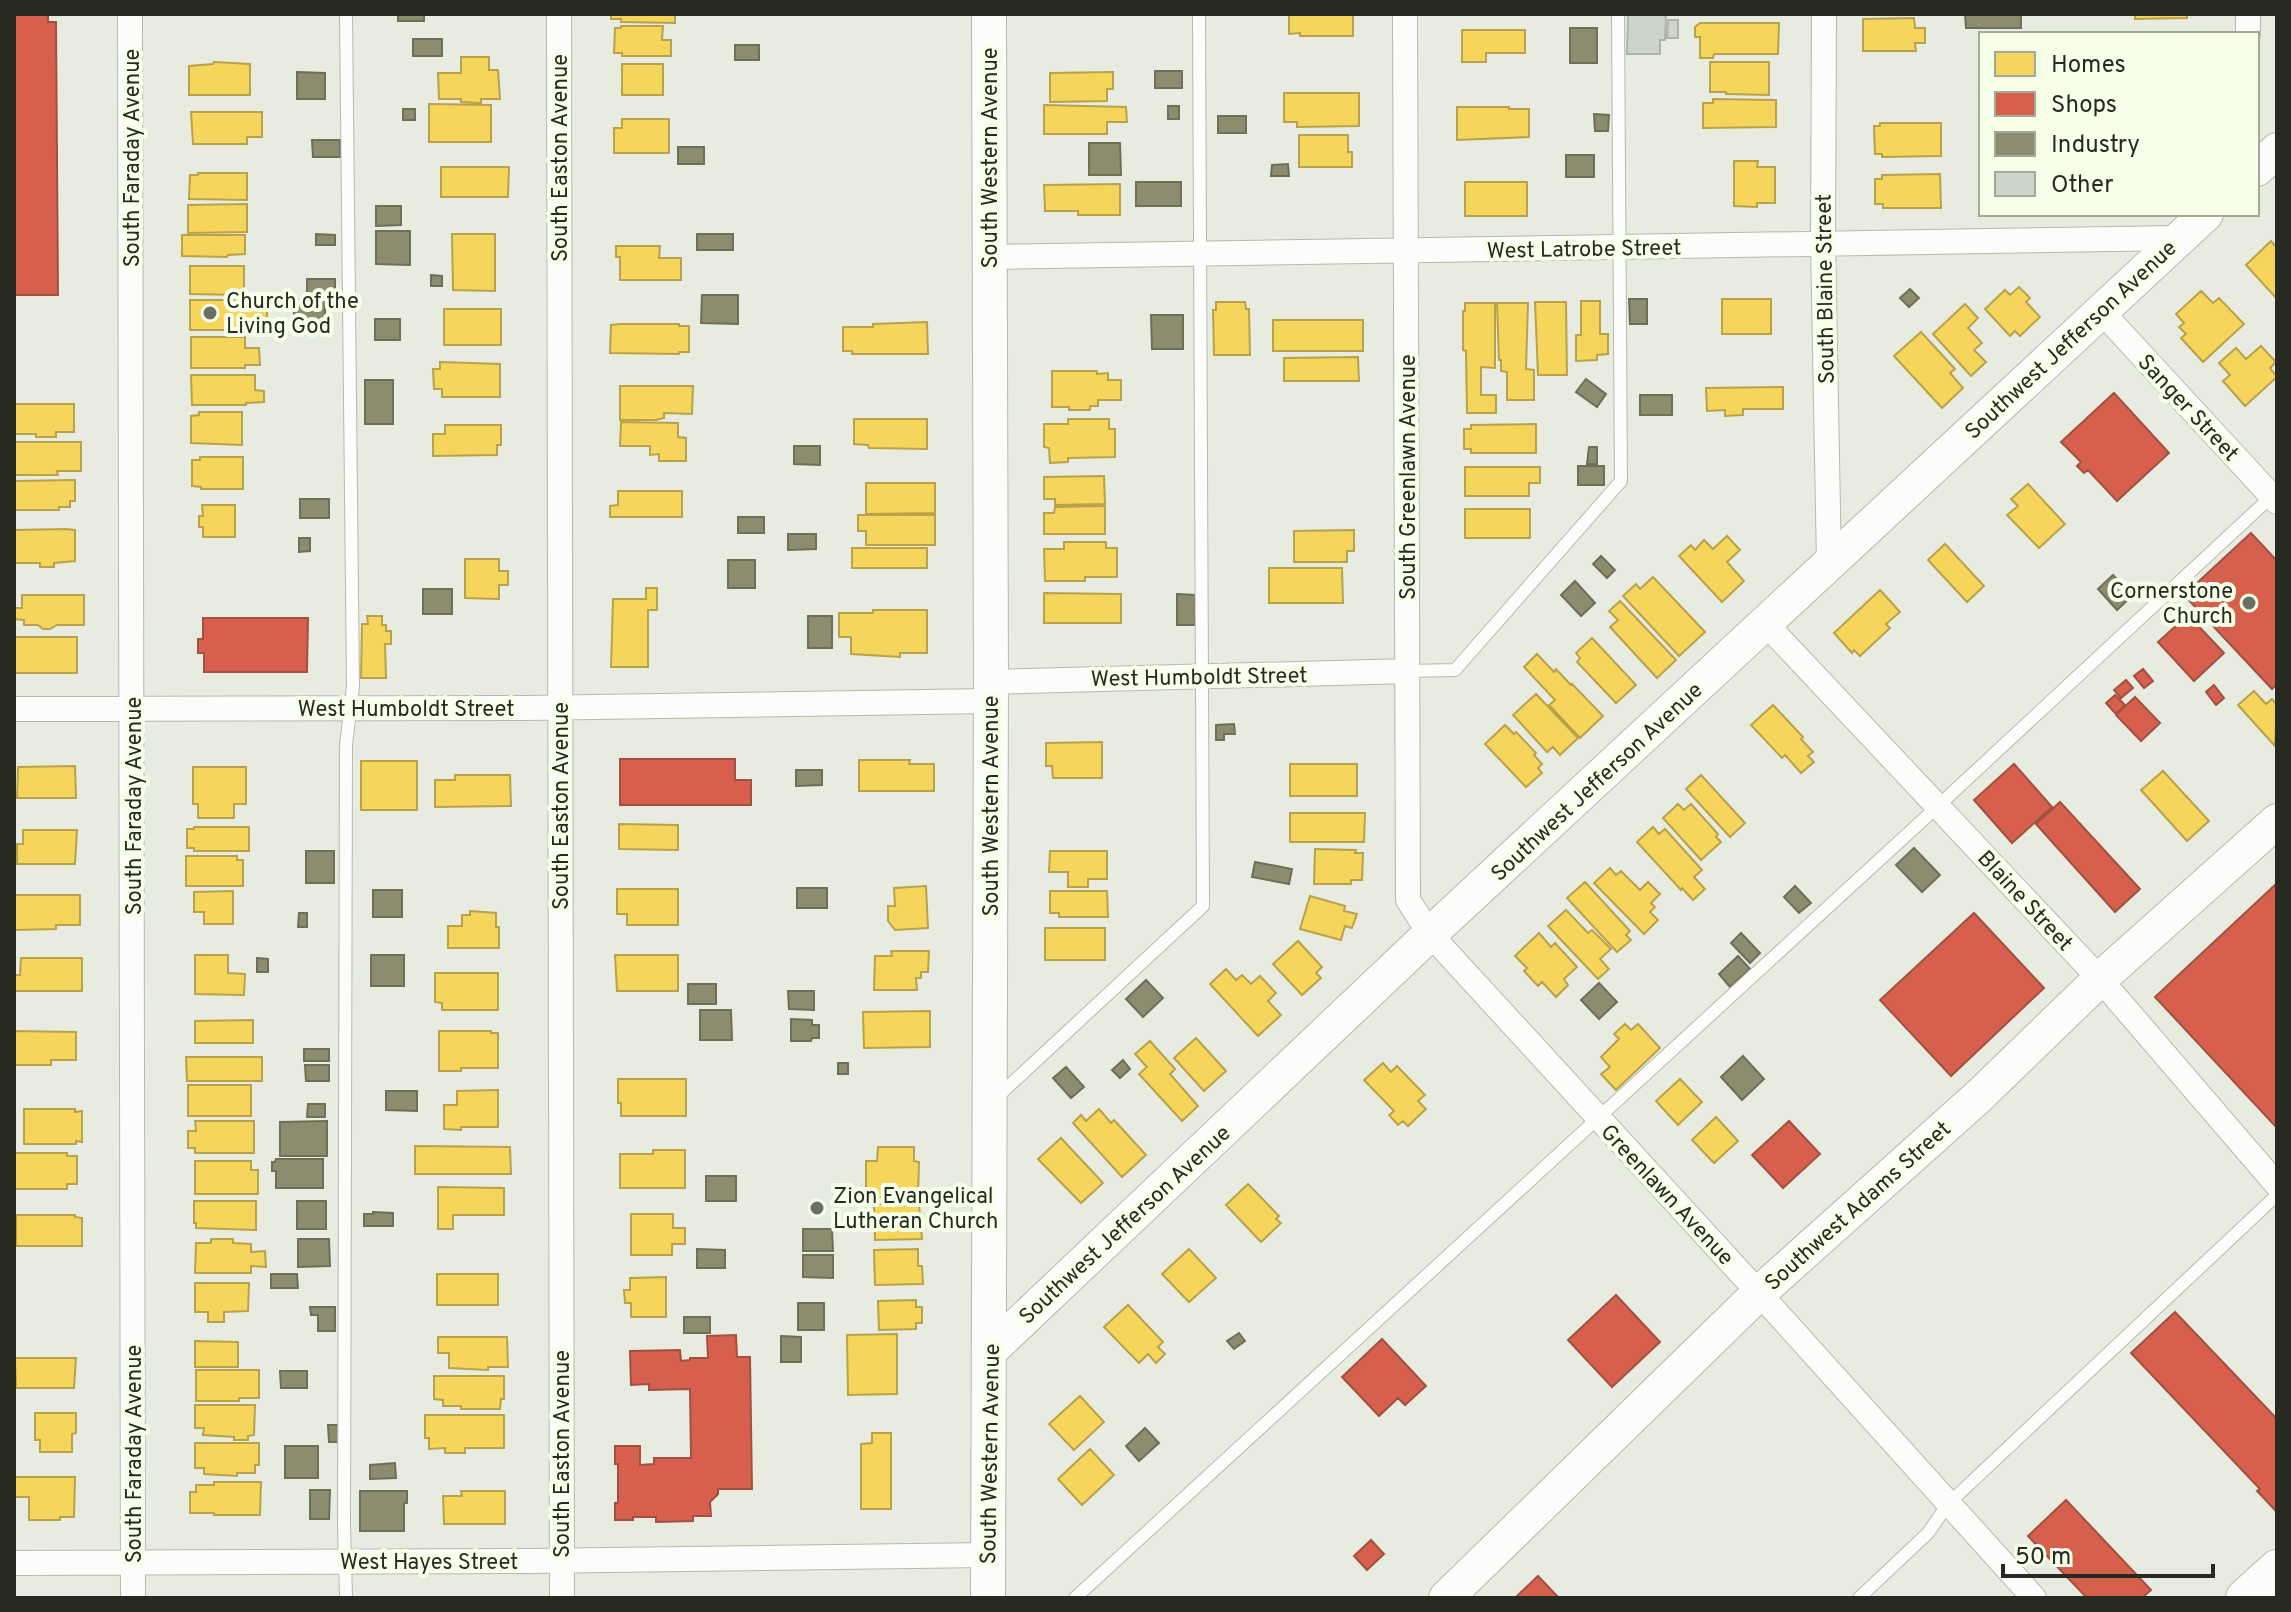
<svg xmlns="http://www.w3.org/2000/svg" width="2291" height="1612" viewBox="0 0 2291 1612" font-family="Overpass,sans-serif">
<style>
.homes{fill:#f6d55c;stroke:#b8a24a;stroke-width:2}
.shops{fill:#d6604d;stroke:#a25040;stroke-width:2}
.industry{fill:#8c8c6e;stroke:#6e6f57;stroke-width:2}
.building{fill:#ccd5c9;stroke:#aeb3ab;stroke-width:2}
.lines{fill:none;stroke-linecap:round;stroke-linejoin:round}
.lane-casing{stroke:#b5b9af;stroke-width:14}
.street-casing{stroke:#b5b9af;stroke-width:26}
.secondary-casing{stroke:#b5b9af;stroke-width:36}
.primary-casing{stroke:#b5b9af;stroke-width:40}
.lane{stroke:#fcfcfa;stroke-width:12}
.street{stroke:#fcfcfa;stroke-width:24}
.secondary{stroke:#fcfcfa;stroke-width:34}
.primary{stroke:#fcfcfa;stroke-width:38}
.poi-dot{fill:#6b6e64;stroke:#f6ffe7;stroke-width:3}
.labels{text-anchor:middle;stroke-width:8;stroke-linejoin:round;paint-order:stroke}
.street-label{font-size:22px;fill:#272a21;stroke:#f6ffe7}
.poi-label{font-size:22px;fill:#272a21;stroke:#f6ffe7;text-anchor:start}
</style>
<rect width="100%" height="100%" fill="#e8ece0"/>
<path class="homes" d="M611,14H675V23L621,22V19H611Z
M1289,14L1353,15V36H1300V33L1289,34Z
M2135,14H2187V18L2135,19Z
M1914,18L1915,28H1925V43H1915L1916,51H1863V19Z
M1700,23H1779L1778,54H1714L1713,58H1700V37H1695V27Z
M621,26H663L662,40H671V56H622V53H614L615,28H621Z
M1462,30H1525V53H1486V62H1462Z
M461,57H489V70H498L500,99H481V103L461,102V99H439L438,73H461Z
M214,62L250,64V95H189V66L213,64Z
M1710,62H1769V95L1726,94V92H1710Z
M622,64H663V95H622Z
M1113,72V89H1107V101L1050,102V73Z
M1284,93H1359V126L1297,127V122H1284Z
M1713,99L1776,100V127L1703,128V103H1713Z
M429,104L491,105V142H429Z
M1044,105L1126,107L1127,122H1107V134H1044Z
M1457,107H1509V109H1529V137L1457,140Z
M191,112H262V137H247V144H193Z
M622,119H669V153H614V128H622Z
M1880,123H1941V156L1882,157V154H1875L1874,126H1880Z
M1299,135H1348V152H1352V167H1299Z
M1734,161H1758L1757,167H1775V203H1757V207L1734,206Z
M441,167H509L508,197H441Z
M198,173H247V200L189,199L190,175H198Z
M1940,174L1941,208H1883V204H1875V179H1882V175Z
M1465,182H1527V216H1465Z
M1120,184V215H1078V211H1045L1044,185Z
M247,204V232L188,233V205Z
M452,234H495V291L453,290Z
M182,235H245V254L228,255L227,257L182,256Z
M2271,241L2277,248V299L2246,265Z
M616,246H660L659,258H681V280H620V257H616Z
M190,266H244V295L190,294Z
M2019,287L2030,298L2026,302L2040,317L2020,336L2015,331L2010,336L1985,309L2005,290L2010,295Z
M2201,291L2213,303L2219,298L2244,324L2203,362L2181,338L2186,334L2179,327L2184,323L2176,314Z
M1722,299H1771V334H1722Z
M190,300H267V319H259V330H190Z
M1581,301H1600V334H1608V354L1597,355V360L1576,361V335H1581Z
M1216,302H1245L1246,309H1249L1250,355H1214L1213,310H1216Z
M1535,302H1566L1567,375H1538Z
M1465,303H1495V368L1481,367V395H1496V413H1467L1466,351L1463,350V311H1465Z
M1497,303H1528L1526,369L1534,370V400H1507V372L1501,371V360H1499Z
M1965,304L1978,318L1968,328L1982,343L1974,350L1986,362L1971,376L1933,334Z
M444,309H501V345H444Z
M1273,320H1363V351H1273Z
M927,322L928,354H852V351H843V327H873V324Z
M620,324H679V326H689V352H679V354L610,353L611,325Z
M1921,332L1955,369L1950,373L1963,388L1942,408L1894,356Z
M191,337H245V348H259L260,365H245V368H191Z
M2261,346L2276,362L2270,368L2277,377L2245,406L2223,381L2230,375L2219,363L2236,348L2246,359Z
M1358,357L1359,381H1284V358Z
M440,362L500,364V397H442V389H434L433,369H440Z
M1052,371H1097V374L1108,373V380H1121V400H1098V406H1090V410H1069V407H1052Z
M191,375H255V390L264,391V402L246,403V405H192Z
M620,386H693L692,414L664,413V418L656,420H620Z
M1783,387V409H1743V415L1725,416V410L1707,411L1706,388Z
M14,404H74V432H56V437H36V434H14Z
M199,412H242V445L191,443V416L199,415Z
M854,419H927V449L869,448L868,445L854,444Z
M1068,419H1109V429H1115V457L1068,458V462L1050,463L1049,448L1044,447V424H1068Z
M621,422L678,423V437L686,438V461H659V454L650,455V446H620Z
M1536,424V453H1471V449H1464V429H1471V425Z
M445,425H501V445H497V455L433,456V434H445Z
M15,442H81V471H57L58,475H15Z
M200,457H243V489H201V487L192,486V460H200Z
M1465,467H1540V483H1529V496H1465Z
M1104,476L1105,504L1055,505V499H1044V477Z
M75,480V501H70V507H59V510H14V481Z
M866,483H935V513L866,514Z
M2028,484L2065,524L2039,548L2007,515L2018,506L2011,499Z
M618,491H682V517H610V506L618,505Z
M202,505H235V537H203V527H199V516H203Z
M1105,506V534H1044V513H1054L1055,507Z
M1465,509H1530V538H1465Z
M858,515H935V545H866V531H858Z
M66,529L75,530V561L54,563V567H40V563H14V530Z
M1354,530V551H1347V562H1294V531Z
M1727,536L1740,550L1727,562L1744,581L1722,602L1679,556L1691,545L1695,550L1704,540L1713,549Z
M1064,542H1106V548H1117V577H1085V581H1045L1044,549H1064Z
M1945,544L1984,586L1967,602L1928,560Z
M852,548H927V568H852Z
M465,559H499V571H508V585H499V599L465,598Z
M1269,568H1342L1343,603H1269Z
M1653,577L1705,632L1679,656L1623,596L1636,584L1640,589Z
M646,588H657V610H648V667H611L613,599H646Z
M1880,590L1900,612L1886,624L1890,628L1860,656L1854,650L1852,653L1834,633Z
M1044,593L1121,594V623H1044Z
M22,595H84V625H57L50,629H43L38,625H24V620L14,619V608H22Z
M1620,601L1676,660L1657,678L1610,627L1618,620L1609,611Z
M873,610H927V653H900V657L851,654V637H839V613H873Z
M367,616H382V625H386V631H391V644H385L386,678H361L362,624H368Z
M14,637H77V673H14Z
M1592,638L1636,685L1616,703L1577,662L1580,658L1576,653Z
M1537,654L1554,672L1556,669L1571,685L1572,684L1603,716L1580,738L1549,705L1555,700L1524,667Z
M2254,691L2266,704L2272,699L2277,705L2275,746L2238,705Z
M1536,694L1578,738L1560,755L1553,747L1547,752L1513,715Z
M1773,705L1803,737L1801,739L1813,752L1808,756L1814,762L1801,773L1785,755L1782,758L1751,725Z
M1505,725L1514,734L1516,732L1536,753L1534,755L1542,764L1538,768L1542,773L1526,787L1485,744Z
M1102,742V778H1053L1052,766H1046V743Z
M859,760H910L909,764H934V791H859Z
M361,761H417V810H361Z
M1290,764H1357V796H1290Z
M75,766L76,798H17L18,767Z
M193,767H246V804H234V818H198V804H193Z
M2163,771L2209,821L2187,841L2141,790Z
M455,775H510L511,806L435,807V780H455Z
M1701,775L1745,823L1730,837L1686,789Z
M1678,804L1684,810L1691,804L1718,834L1716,837L1721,842L1701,860L1663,818Z
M1290,813H1365L1364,842H1290Z
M619,824L678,825V850L619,849Z
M194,827H249V851H194V848H187V829H194Z
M1653,827L1659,834L1665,829L1702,870L1694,877L1705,889L1693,900L1682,888L1681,890L1637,842Z
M23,830H77L75,864H17V844H23Z
M1315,849L1356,850L1355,853H1363L1362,880H1351V884H1314Z
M1050,851H1107V879H1088V887H1068V872H1049Z
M186,856H237V860H243V886H186Z
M1610,868L1616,875L1621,871L1640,890L1648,882L1660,894L1651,903L1655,907L1650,912L1658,920L1644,934L1594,883Z
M1585,882L1630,931L1626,935L1631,940L1617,952L1567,898Z
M926,886L928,928L895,930L888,921V906H895L894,888Z
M617,889H678V925H627V914H617Z
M233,891V924H204V912H194V892Z
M1050,891H1107L1108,917H1059V913H1050Z
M14,895H80V925H56V929L14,930Z
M1310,896L1345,906L1344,911L1357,914L1352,928L1345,926L1341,940L1300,929Z
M1566,910L1588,933L1592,930L1611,949L1600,959L1609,969L1598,979L1548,926Z
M470,911L496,913V927H499V948H448V926H462V915H470Z
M1045,928H1105V960H1045Z
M1539,933L1551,947L1555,943L1577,967L1564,979L1568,985L1556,997L1542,982L1538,986L1524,971L1527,968L1515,956Z
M1298,941L1322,967L1316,973L1321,978L1302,995L1273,964Z
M891,951H929L928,972H921V978H916L917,990H874L875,956H892Z
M195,955H228V973L245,974L244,995L195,994Z
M615,955H678V991H617Z
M21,958H82V991H15V975H20Z
M1226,969L1236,980L1242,975L1251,984L1260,976L1276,993L1268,1001L1281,1015L1258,1036L1210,984Z
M435,973H498V1010H442V1003L435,1002Z
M930,1011V1047L864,1048L863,1012Z
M253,1020V1043H195V1021Z
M1625,1024L1631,1030L1638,1024L1660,1048L1616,1090L1601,1074L1610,1067L1601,1057L1619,1039L1614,1034Z
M14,1031L76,1032V1060H51V1065H14Z
M439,1031H491V1033H498V1068H461V1071H439Z
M1196,1038L1226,1071L1204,1091L1174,1058Z
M1150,1041L1175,1069L1170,1074L1198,1106L1182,1121L1139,1074L1147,1067L1135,1054Z
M186,1057H262V1081H187Z
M1383,1063L1391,1072L1397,1066L1425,1095L1418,1101L1426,1109L1408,1126L1403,1121L1398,1125L1389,1115L1394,1111L1364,1080Z
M618,1079H686V1116H621V1103H618Z
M1680,1079L1702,1102L1678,1125L1656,1101Z
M188,1085H251V1116H188Z
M498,1090V1127H461V1130L444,1129V1105H457V1091Z
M24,1109H75V1112L82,1111V1142L76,1141V1144H24Z
M1099,1109L1111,1123L1114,1120L1146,1155L1122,1177L1073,1123L1081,1115L1086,1121Z
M1716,1117L1738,1141L1714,1163L1692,1140Z
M195,1121H254V1153H195V1148H188V1131H196Z
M1061,1138L1103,1183L1081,1203L1038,1159Z
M415,1146L510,1147L511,1174H415Z
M878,1147H914V1161L919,1162L918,1198L866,1197V1161H877Z
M653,1150H685V1188H620V1154H653Z
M14,1153H67V1156H77V1184H67V1189H14Z
M195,1161H251V1170H258V1194H195Z
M1248,1184L1279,1216L1276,1219L1281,1223L1261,1242L1226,1205Z
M438,1187L504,1188V1215H453V1229H438Z
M194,1201H256V1230L196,1228V1223H194Z
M874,1204H919L922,1239L875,1240Z
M631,1214H673V1228H685V1244H672V1255H631Z
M16,1215H75V1217L82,1218V1246H16Z
M211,1239H233V1243L251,1244V1252L265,1251L266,1267L251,1266V1273H195L196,1243H211Z
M918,1249V1266H922L923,1284L875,1285L874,1250Z
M1189,1249L1216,1278L1189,1302L1162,1274Z
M437,1274H498V1305H437Z
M666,1277V1317H631V1303H625L624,1290H630V1278Z
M195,1283H249L248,1311L224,1312V1322H208V1312H195Z
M916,1300V1307H922V1323H916V1329L879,1330L878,1301Z
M1128,1305L1163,1342L1158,1347L1165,1354L1156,1363L1148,1354L1139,1363L1104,1327Z
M897,1334V1394L848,1395L847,1335Z
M438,1337H507L508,1367H488V1370L449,1368V1353H438Z
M195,1341L238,1342V1367H195Z
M15,1358H76L74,1388H16Z
M196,1370H259V1398H239V1401H196Z
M434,1376H504V1399H501L500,1409H461V1406H443V1400L434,1399Z
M1080,1396L1104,1422L1074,1450L1049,1424Z
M195,1405H255L254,1435L248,1436V1440H234V1437L203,1435L204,1428H195Z
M35,1413H76V1433L72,1434V1452H40V1440H35Z
M425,1415H504V1448H465V1453H445V1448L429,1449V1438H425Z
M872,1433H891V1509H861V1444L872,1443Z
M195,1443H259V1465H255V1473H237V1476L204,1474V1468H195Z
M1090,1449L1114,1475L1082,1505L1058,1479Z
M14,1477H75L74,1517H60V1520H29V1497H14Z
M214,1482H261L260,1515H214V1513H190V1492H196V1485H214Z
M461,1491H505V1524H444L443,1496H462Z"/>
<path class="shops" d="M14,14H48V22H56L58,295H14Z
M2114,393L2169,453L2117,501L2088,470L2084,473L2077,466L2081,462L2061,442Z
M2251,533L2277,561V684L2272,689L2184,595Z
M2188,615L2224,653L2194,681L2158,642Z
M203,618H308L307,672H204V653H198V639H203Z
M2143,669L2153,681L2144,688L2134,676Z
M2126,680L2133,688L2121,698L2114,690Z
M2214,685L2224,698L2216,705L2206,692Z
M2115,695L2125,705L2116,714L2106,703Z
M2135,697L2160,723L2141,741L2116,715Z
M620,759H735V780H751V805H620Z
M2014,764L2052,807L2012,843L1974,800Z
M2060,802L2140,889L2115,912L2036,824Z
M2277,883V1128L2155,997Z
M1974,913L2044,988L1951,1076L1880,1000Z
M1789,1121L1820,1154L1783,1188L1752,1155Z
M1616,1295L1660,1342L1612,1387L1568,1340Z
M2175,1312L2277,1419V1508L2275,1510L2257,1491L2260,1489L2131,1353Z
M736,1335L737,1357H750L752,1489H718V1494L710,1502L711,1516H693V1521L656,1522V1517H633V1520H615V1503H618V1464H615V1446H640V1465L654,1464V1458H691L690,1389L649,1390V1384L631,1385L630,1351L680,1350L681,1361L690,1360V1358H708L707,1336Z
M1382,1339L1426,1386L1405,1405L1398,1398L1379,1416L1342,1377Z
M2066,1500L2151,1590L2142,1598H2087L2028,1536Z
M1371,1540L1384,1554L1367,1570L1354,1556Z
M1538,1576L1559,1598H1515Z"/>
<path class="industry" d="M398,14H424V21H398Z
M1965,14H2021V28H1966Z
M1570,28H1597V63H1570Z
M413,39H442V56H413Z
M735,45H759V60H735Z
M1155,71H1182V88H1155Z
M297,72L325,73V99H297Z
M1168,106H1179V119H1168Z
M403,109H415V120H403Z
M1594,114L1609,115L1608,131H1595Z
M1218,116H1246V133H1218Z
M312,140H340V157H313Z
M1089,143H1120L1121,175H1089Z
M678,147H704V164H678Z
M1566,155H1594V177H1566Z
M1288,164L1289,176H1271L1272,165Z
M1136,182H1181V206H1136Z
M376,206H401V225L376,226Z
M376,231H410V265L376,264Z
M316,234L335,235V245H316Z
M697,234H733V250H697Z
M431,275L442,276V286H431Z
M307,279H335V294H307Z
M1910,289L1919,298L1909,307L1900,298Z
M702,295H738V324L701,323Z
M294,299H325V325H294Z
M1629,299H1647V324H1630Z
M1151,315H1183V349H1152Z
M375,319H400V340H375Z
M1586,379L1606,394L1597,407L1576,392Z
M365,380H393V424H365Z
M1640,395H1672V415H1640Z
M794,446H820V465L794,464Z
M1589,447H1597V464H1587Z
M1578,466H1604V485H1578Z
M300,499H329V518H300Z
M738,517H764V533H738Z
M788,534H816V549L788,550Z
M299,538H310V551L299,552Z
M1601,556L1615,570L1607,578L1593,564Z
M728,560H755V588H728Z
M2113,575L2132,596L2117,610L2098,589Z
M1575,581L1595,603L1581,616L1561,595Z
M423,589H452V614H423Z
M1177,594L1195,595V625H1177Z
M808,616H832V648H808Z
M1234,724L1235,734H1224V740H1216V725Z
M796,770H822V785L796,786Z
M1914,848L1940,875L1922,892L1896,865Z
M306,851H334V883H306Z
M1255,862L1292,869L1289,884L1252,877Z
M1795,886L1811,903L1799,913L1784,897Z
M797,888H827V908H797Z
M373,890H402V917H373Z
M299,913H307V927H298Z
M1741,933L1760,953L1750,963L1731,943Z
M371,955H404V986H371Z
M1738,956L1750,969L1730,987L1719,974Z
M257,958L268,959V972H257Z
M1146,980L1163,998L1143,1017L1126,999Z
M1599,983L1617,1002L1599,1019L1581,1000Z
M688,984H716V1004H688Z
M788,991H814V1010L789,1009Z
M700,1010H731L732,1040H700Z
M791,1019L812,1020V1025H819V1038H812L811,1041H791Z
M304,1049H329V1061H304Z
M1743,1056L1764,1079L1742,1100L1721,1077Z
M1123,1060L1130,1069L1120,1078L1112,1070Z
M838,1063H848V1074H838Z
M305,1065H329V1081H306Z
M1066,1067L1084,1087L1071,1098L1053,1078Z
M386,1091H417V1111L386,1110Z
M308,1104H325V1117H307Z
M327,1121V1156H280V1122Z
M276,1159H323V1188H276V1171H272V1162H275Z
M706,1176H736V1201H706Z
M297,1201H326V1229H297Z
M373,1212L393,1213V1226H364V1214H373Z
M803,1229H832L833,1251H803Z
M298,1239H329L330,1266L298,1267Z
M697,1249L725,1250V1268H697Z
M803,1255H833V1278L803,1277Z
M271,1274H297L298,1288H271Z
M798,1303H824V1330H798Z
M310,1307H335V1331H318V1315H311Z
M684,1317H710V1333H684Z
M1239,1333L1245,1341L1234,1349L1227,1341Z
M781,1336L801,1337V1362H781Z
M280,1371H307V1388H281Z
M328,1425H339V1442H329Z
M1145,1428L1159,1443L1139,1461L1126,1446Z
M285,1446H318V1478H285Z
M395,1463L396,1478L370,1479V1465Z
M310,1490H330L329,1519H310Z
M360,1491H407V1503H404V1531H360Z"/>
<path class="building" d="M1628,14H1666L1665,40H1660V54H1627Z
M1668,20H1678V38H1667Z"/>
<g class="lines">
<defs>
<path id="lane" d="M346,14L353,686L346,745L344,1526L346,1598
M1408,671L1455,670L1621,481L1618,14
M997,1097L1203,906L1199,14
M1075,1598L1937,807L2273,495
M1859,1598L1928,1533L1948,1504L2277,1195"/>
<path id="street" d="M130,14L133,1598
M559,14L562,1598
M1405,14L1408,900L1430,934L1759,1293L2034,1598
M1824,14L1823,243L1829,564
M2248,14V34
M989,257L2178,238
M2101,311L2277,502
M1766,624L2100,979L2277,1185
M991,682L1408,671
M14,709L526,708L990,701
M14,1563L529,1561L988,1555"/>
<path id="secondary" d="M2257,169L2277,150
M990,1351L1430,934L2206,214
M988,1598L991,682L989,14
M1446,1598L1759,1293L1978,1097L2100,979L2277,821"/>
<path id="primary" d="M2245,1598L2277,1569"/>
</defs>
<use href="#lane" class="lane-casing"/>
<use href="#street" class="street-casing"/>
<use href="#secondary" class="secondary-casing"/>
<use href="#primary" class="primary-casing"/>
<use href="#lane" class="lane"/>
<use href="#street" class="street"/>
<use href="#secondary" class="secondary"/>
<use href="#primary" class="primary"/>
</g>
<g class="poi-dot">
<circle cx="210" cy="313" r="8"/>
<circle cx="2249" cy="603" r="8"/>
<circle cx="817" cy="1208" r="8"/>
</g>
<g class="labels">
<g class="street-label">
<text transform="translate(131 158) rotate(-90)" y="8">South Faraday Avenue</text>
<text transform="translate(559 158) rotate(-90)" y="8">South Easton Avenue</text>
<text transform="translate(989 158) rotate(-90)" y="8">South Western Avenue</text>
<text transform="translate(1584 248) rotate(-1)" y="8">West Latrobe Street</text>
<text transform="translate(1824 289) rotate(-91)" y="8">South Blaine Street</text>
<text transform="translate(2070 339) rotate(-43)" y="8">Southwest Jefferson Avenue</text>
<text transform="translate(2189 407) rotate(47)" y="8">Sanger Street</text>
<text transform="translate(1407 477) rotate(-90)" y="8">South Greenlawn Avenue</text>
<text transform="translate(1199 676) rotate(-1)" y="8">West Humboldt Street</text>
<text x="406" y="716">West Humboldt Street</text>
<text transform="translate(1596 781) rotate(-43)" y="8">Southwest Jefferson Avenue</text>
<text transform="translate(133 806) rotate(-90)" y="8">South Faraday Avenue</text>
<text transform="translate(560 806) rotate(-90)" y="8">South Easton Avenue</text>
<text transform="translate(990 806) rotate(-90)" y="8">South Western Avenue</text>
<text transform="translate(2026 900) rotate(47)" y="8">Blaine Street</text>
<text transform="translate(1668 1194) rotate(47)" y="8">Greenlawn Avenue</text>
<text transform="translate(1857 1205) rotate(-42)" y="8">Southwest Adams Street</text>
<text transform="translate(1124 1224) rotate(-43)" y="8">Southwest Jefferson Avenue</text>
<text transform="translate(133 1454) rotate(-90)" y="8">South Faraday Avenue</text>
<text transform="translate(561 1454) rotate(-90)" y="8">South Easton Avenue</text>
<text transform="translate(989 1454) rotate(-89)" y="8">South Western Avenue</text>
<text x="429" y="1569">West Hayes Street</text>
</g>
<g class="poi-label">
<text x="226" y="308">Church of the<tspan x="226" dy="25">Living God</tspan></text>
<text x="2233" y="598" text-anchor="end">Cornerstone<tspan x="2233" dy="25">Church</tspan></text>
<text x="833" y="1203">Zion Evangelical<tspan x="833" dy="25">Lutheran Church</tspan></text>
</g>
</g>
<rect width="2291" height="1612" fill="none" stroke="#272a21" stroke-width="32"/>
<rect x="1979" y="32" width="280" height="184" fill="#f6ffe7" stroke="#a3aa98" stroke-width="2"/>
<rect x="1995" y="52" width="40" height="24" fill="#f6d55c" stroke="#a3aa98" stroke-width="2"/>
<text x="2051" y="72" font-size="24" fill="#272a21">Homes</text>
<rect x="1995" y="92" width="40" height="24" fill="#d6604d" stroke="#a3aa98" stroke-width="2"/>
<text x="2051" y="112" font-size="24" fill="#272a21">Shops</text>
<rect x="1995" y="132" width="40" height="24" fill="#8c8c6e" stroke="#a3aa98" stroke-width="2"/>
<text x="2051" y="152" font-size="24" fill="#272a21">Industry</text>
<rect x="1995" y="172" width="40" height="24" fill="#ccd5c9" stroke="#a3aa98" stroke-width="2"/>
<text x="2051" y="192" font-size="24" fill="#272a21">Other</text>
<path d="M2003 1564v12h210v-12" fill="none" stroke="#272a21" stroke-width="4"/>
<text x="2015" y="1564" font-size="24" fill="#272a21" stroke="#f6ffe7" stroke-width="6" paint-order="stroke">50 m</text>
</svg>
